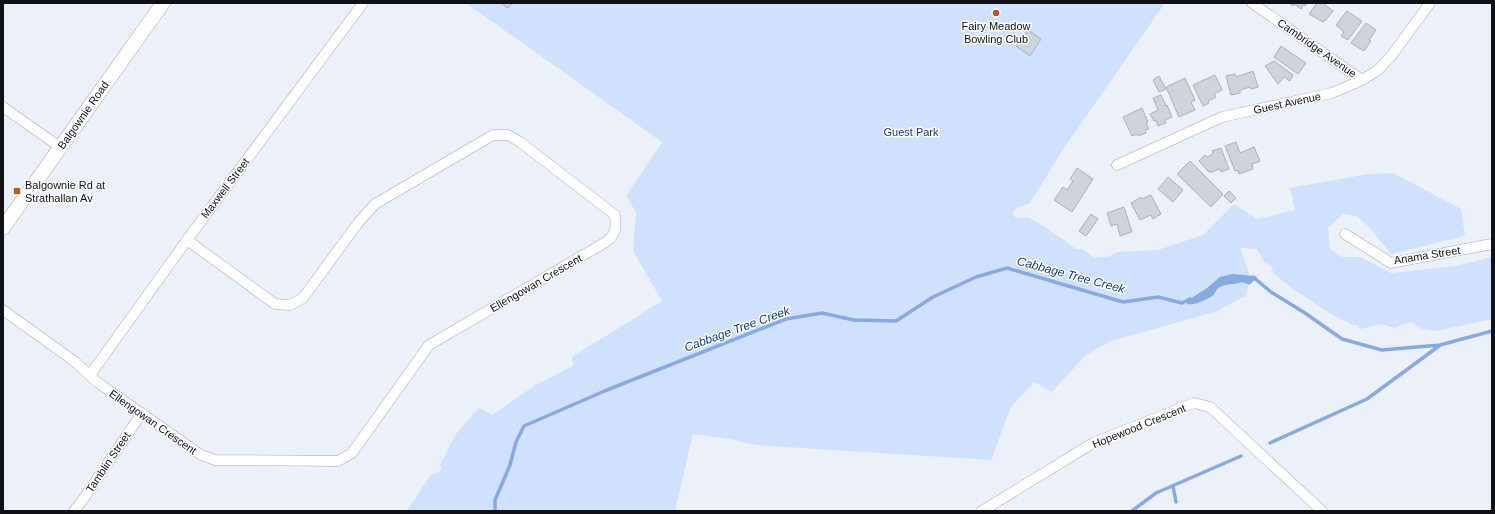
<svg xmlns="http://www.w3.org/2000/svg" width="1495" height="514" viewBox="0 0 1495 514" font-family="Arial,sans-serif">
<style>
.green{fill:#d0e1fd}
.water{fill:#89aae0}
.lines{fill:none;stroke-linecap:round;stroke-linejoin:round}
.stream{stroke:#89aae0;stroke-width:3.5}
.building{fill:#cfd4dc;stroke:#acb1b9}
.minor-casing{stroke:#a5aab2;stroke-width:11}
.secondary-casing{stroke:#a5aab2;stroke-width:15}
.minor{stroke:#fff;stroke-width:10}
.secondary{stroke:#fff;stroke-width:14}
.poi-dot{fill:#bd5925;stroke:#fff;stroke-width:1.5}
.labels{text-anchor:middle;stroke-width:3;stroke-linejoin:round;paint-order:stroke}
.poi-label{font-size:11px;fill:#101114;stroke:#fff}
.street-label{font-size:11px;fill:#101114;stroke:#fff}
.park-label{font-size:11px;fill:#133978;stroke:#fff}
.water-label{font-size:12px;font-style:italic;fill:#173d7d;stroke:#fff}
</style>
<rect width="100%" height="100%" fill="#ecf1f9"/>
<path class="green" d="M466,3H1165L1064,148L1030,203L1015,209L1013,212V215L1016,218L1028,217L1048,229L1076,249H1082L1095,258L1111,256L1116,252L1158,250L1203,235L1234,204L1257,219L1295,210L1290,188L1368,174L1393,173L1461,209L1465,236L1391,254L1369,227L1357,216L1343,214L1328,228L1330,249L1342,257H1360L1391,273L1455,266L1492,257V319L1436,331L1422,329L1410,322L1395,328L1381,324L1361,329L1357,325H1353L1329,313L1290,287L1273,273L1272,267L1264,262L1257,249L1240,248L1249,272L1247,295L1215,312L1111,341L1086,355L1052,392L1034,382L1011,407L991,460L756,445L729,439L693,434L675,511H407L430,476L442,470L440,465L455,435L479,408L492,415L534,386L573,366L572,357L662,301L633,251L636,212L626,196L662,142Z"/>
<path class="water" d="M1232,274L1256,276L1257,278L1249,285C1241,280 1241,283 1233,284C1225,285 1217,285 1214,295C1207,299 1195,306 1187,304V301L1207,288L1220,277Z"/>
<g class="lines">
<path class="stream" d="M1253,277L1271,292L1305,313L1342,339L1382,350L1440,345L1492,331
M1270,443L1367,399L1439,346
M1173,486L1176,502
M495,511V500L510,465L516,442L524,426L607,390L786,319L822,313L854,320L896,321L933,297L976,277L1007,268L1123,302L1158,297L1182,303L1190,299
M1132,511L1156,493L1241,456"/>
</g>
<path class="building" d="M501,3H512L508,8Z
M1289,3H1307L1305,6L1304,4L1301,9L1294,4L1293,6Z
M1317,3H1325L1324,4L1333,11L1325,21L1324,20L1323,22L1309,14Z
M1347,11L1362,21L1348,40L1341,36L1344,32L1336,25Z
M1366,23L1376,30L1369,40L1371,41L1364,51L1351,43Z
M1028,30L1041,39L1030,56L1016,46Z
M1281,46L1306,63L1298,74L1274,57Z
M1274,61L1293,75L1290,81L1284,77L1278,84L1265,66Z
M1253,71L1258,87L1251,89L1250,87L1240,90V93L1231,95L1226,76L1235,74L1236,77Z
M1215,75L1222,90L1214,94L1216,97L1208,101L1209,103L1203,106L1193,85Z
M1159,76L1166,89L1159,92L1153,80Z
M1185,78L1195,100L1191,102L1195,110L1179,117L1166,87Z
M1161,95L1166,106L1167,105L1172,117L1165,120L1166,123L1158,126L1156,120L1154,121L1150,114L1158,110L1153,98Z
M1142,108L1148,122L1146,123L1149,129L1145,130L1146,133L1138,136L1137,134L1132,136L1123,117Z
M1236,142L1240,153L1254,147L1260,161L1252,164L1253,169L1239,174L1238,170L1235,171L1225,146Z
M1221,148L1229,169L1221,172L1219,169L1212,172H1209L1199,161L1205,155L1207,157L1213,154L1212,151Z
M1190,161L1223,194L1211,207L1177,174Z
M1077,168L1093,179L1072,212L1054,200L1063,187L1067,190L1073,181L1070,179Z
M1168,177L1183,190L1173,202L1158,189Z
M1229,191L1236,198L1231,203L1224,196Z
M1151,195L1161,214L1153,219L1151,215L1140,220L1131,203L1141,197L1142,199Z
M1124,207L1132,232L1120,236L1117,224L1111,226L1107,213Z
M1091,214L1098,219L1086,236L1079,231Z"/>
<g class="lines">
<defs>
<path id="minor" d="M1252,3L1362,80
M3,107L60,147
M1117,165L1222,117L1332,93L1362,80L1378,70L1392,55L1430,3
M1345,234L1391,263L1492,244
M3,310L74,361L97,382L201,455L215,460L338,461L352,453L429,345L606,242C617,233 616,228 615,215L520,142L508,135H493L375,204L358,223L303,298L290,305L275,304L187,240
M90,375L187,240L363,3
M74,511L82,501L142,413
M982,511L1093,443L1194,403L1210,407L1322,511"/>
<path id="secondary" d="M3,228L163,3"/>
</defs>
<use href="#minor" class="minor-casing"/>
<use href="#secondary" class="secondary-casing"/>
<use href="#minor" class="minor"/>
<use href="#secondary" class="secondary"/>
</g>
<g class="poi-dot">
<circle cx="996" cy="13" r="4"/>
<rect x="13" y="187" width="8" height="8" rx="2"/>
</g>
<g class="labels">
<g class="poi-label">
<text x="996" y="30">Fairy Meadow<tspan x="996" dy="13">Bowling Club</tspan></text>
<text x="25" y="189" text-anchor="start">Balgownie Rd at<tspan x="25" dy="13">Strathallan Av</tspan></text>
</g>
<g class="street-label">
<text transform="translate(1317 48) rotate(35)" y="4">Cambridge Avenue</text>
<text transform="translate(1287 103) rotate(-12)" y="4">Guest Avenue</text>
<text transform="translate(83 115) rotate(-55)" y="4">Balgownie Road</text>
<text transform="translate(225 188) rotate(-53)" y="4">Maxwell Street</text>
<text transform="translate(1427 255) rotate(-9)" y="4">Anama Street</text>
<text transform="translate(536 283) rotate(-30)" y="4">Ellengowan Crescent</text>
<text transform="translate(153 422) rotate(35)" y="4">Ellengowan Crescent</text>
<text transform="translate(1139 426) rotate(-22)" y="4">Hopewood Crescent</text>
<text transform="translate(108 462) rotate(-56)" y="4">Tamblin Street</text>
</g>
<g class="park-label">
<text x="911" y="136">Guest Park</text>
</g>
<g class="water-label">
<text transform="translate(1071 275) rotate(15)" y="4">Cabbage Tree Creek</text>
<text transform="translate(737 329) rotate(-20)" y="4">Cabbage Tree Creek</text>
</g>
</g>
<rect width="1495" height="514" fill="none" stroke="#101114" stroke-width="8"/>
</svg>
